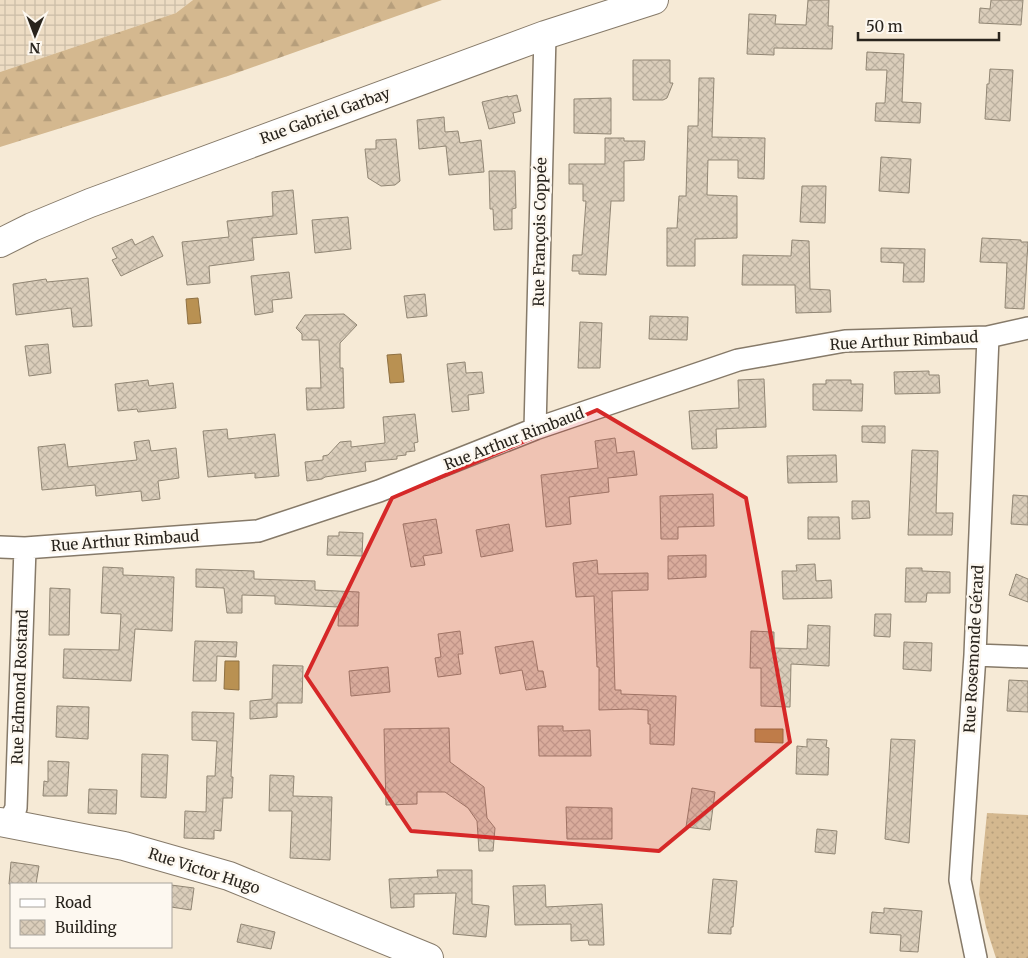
<svg xmlns="http://www.w3.org/2000/svg" width="1028" height="958" viewBox="0 0 1028 958" font-family="Merriweather,serif">
<style>
.industrial{fill:url(#industrial-grid)}
.grass{fill:url(#grass-dots)}
.forest{fill:url(#forest-firs)}
.water{fill:#b99152;stroke:#8e7042}
.building{fill:url(#building-cross-hatch);stroke:#918674}
.lines{fill:none;stroke-linecap:round;stroke-linejoin:round}
.street-casing{stroke:#867a69;stroke-width:24}
.secondary-casing{stroke:#867a69;stroke-width:30}
.street{stroke:#fff;stroke-width:21}
.secondary{stroke:#fff;stroke-width:28}
.marked{fill:#d62828;fill-opacity:0.2;stroke:#d62828;stroke-width:4;stroke-linejoin:round}
.labels{text-anchor:middle;stroke-width:5;stroke-linejoin:round;paint-order:stroke}
.street-label{font-size:15px;fill:#29241d;stroke:#fdf8f0}
</style>
<defs>
<pattern id="industrial-grid" width="8" height="8" patternUnits="userSpaceOnUse" patternTransform="scale(1.25)"><rect width="8" height="8" fill="#eddcc3"/><path d="M0 4h8M4 0v8" fill="none" stroke="#cbbda7"/></pattern>
<pattern id="grass-dots" width="8" height="8" patternUnits="userSpaceOnUse" patternTransform="scale(1.25)"><rect width="8" height="8" fill="#d4b88f"/><path d="M2 2h.1M6 6h.1" fill="none" stroke="#b69e7b" stroke-width="1.8" stroke-linecap="round"/></pattern>
<pattern id="forest-firs" width="22" height="20" patternUnits="userSpaceOnUse" patternTransform="scale(1.25)"><rect width="22" height="20" fill="#d4b88f"/><path d="M5 1l3.5 6h-7zM16 11l3.5 6h-7z" fill="#b69e7b"/></pattern>
<pattern id="building-cross-hatch" width="8" height="8" patternUnits="userSpaceOnUse" patternTransform="scale(1.25)"><rect width="8" height="8" fill="#dacdba"/><path d="M0 0l8 8M0 8l8-8" fill="none" stroke="#bbb09f"/></pattern>
</defs>
<rect width="100%" height="100%" fill="#f6ead6"/>
<path class="industrial" d="M0,0H193L176,13L0,72Z"/>
<path class="grass" d="M987,813L1028,815V958H996L986,927L979,894Z"/>
<path class="forest" d="M193,0H442L228,76L0,147V72L176,13Z"/>
<path class="water" d="M198,298L201,323L188,324L186,299Z
M401,354L404,382L390,383L387,355Z
M225,661H239V690L224,689Z
M755,729H783V743L755,742Z"/>
<path class="building" d="M808,0H829L828,26H833L832,49L774,48V55L747,54L749,14L776,15L775,24L806,25Z
M991,0H1023L1021,25L979,23L980,8L990,9Z
M867,52L904,54L902,102L921,103L920,123L875,121L876,103H885L887,70H866Z
M633,60H670V83H673L667,98L663,100H633Z
M990,69L1013,70L1010,121L985,119L987,84H989Z
M699,78H714L712,137L765,138L764,179L738,178V160H708L707,195L737,196V238L695,239V266H667V228H677L679,196H686L688,126H698Z
M517,95L521,111L513,113L515,123L489,129L482,102L508,96V97Z
M611,98V134L574,133V99Z
M444,117L445,132L458,131L460,143L481,140L484,172L449,175L446,146L419,149L417,120Z
M605,138H624V141H645L644,160L624,161V201H611L606,275L579,274V271H572L573,255H582L586,201H583V184H569V164H605Z
M396,139L400,181L395,185L381,186L368,178L365,149H376V140Z
M881,157L911,159L909,193L879,191Z
M489,171H515L516,208L512,209V229L494,230L493,209H490Z
M802,186H826L825,223L800,222Z
M293,190L297,234L252,238L254,260L209,266L210,283L187,285L182,242L229,237L227,221L273,216L272,192Z
M348,217L351,249L315,253L312,220Z
M153,236L163,256L121,276L112,260L117,258L112,248L132,239L135,245Z
M982,238L1021,240V242H1028L1024,309L1005,308L1007,263L980,262Z
M792,240L809,241L810,289L830,290L831,312L796,313L795,285H742L743,255L791,256Z
M881,248L925,249L924,282H903L904,263L881,262Z
M289,272L292,298L272,300L273,312L255,315L251,276Z
M88,278L92,326L73,327L71,308L16,315L13,284L46,279L47,282Z
M425,294L427,316L407,318L404,296Z
M344,314L357,325L340,343V368H343L344,408L307,410L306,388H321L319,340H302V334L296,328L305,315Z
M650,316L688,317L687,340L649,339Z
M580,322L602,323L600,368H578Z
M48,344L51,373L29,376L25,346Z
M465,362L466,373L482,372L484,393L468,395L469,410L452,412L447,364Z
M929,371V375H939L940,393L895,394L894,372Z
M764,379L766,427L716,429L717,448L692,449L689,411L739,408L738,380Z
M148,380L149,386L173,383L176,408L138,412L137,409L118,411L115,384Z
M826,380H851V384H863L862,411L813,410V384H826Z
M415,414L418,442L414,443L415,451L406,452V455L397,456V459L365,462L366,471L325,477L322,479L307,481L305,462L323,460V456L328,455L340,442L351,441V447L385,443L383,417Z
M862,426H885V443L862,442Z
M227,429L228,439L275,434L279,476L255,478V473L208,477L203,431Z
M615,438L617,453L634,451L637,475L608,478L609,492L569,497L571,524L546,527L541,475L598,468L595,441Z
M149,440L151,451L176,448L179,478L158,481L160,499L142,501L141,491L96,496L95,485L42,490L38,447L65,444L68,467L137,460L134,442Z
M912,450L938,451L936,513H953L952,535H908Z
M836,455L837,482L788,483L787,456Z
M713,494L714,526L678,527V539H661L660,496Z
M1013,495L1028,496V525L1011,524Z
M852,501H869L870,518L852,519Z
M808,517H839L840,539H808Z
M436,519L442,553L423,556L425,565L411,567L403,524Z
M509,524L513,551L481,557L476,530Z
M339,532L363,533L362,556L327,555L328,536H339Z
M706,555V577L668,579V556Z
M597,560L598,574L648,573V590L612,591L615,690H621V694L676,696L674,745L650,744V724H648V710L632,709L599,710V667H597L594,596L576,597L573,563Z
M815,564L816,581L831,580L832,598L783,599L782,571H797L796,565Z
M103,567L123,568V575L174,577L172,631L135,629L131,681L63,678L64,649L119,650L121,614L101,613Z
M906,568H922V571L950,572V593H927L926,602H905Z
M196,569L254,571V579L315,581V590L359,592L358,626H338L339,607L275,604V596L242,595V613H227L224,588L196,587Z
M1016,574L1028,579V602L1009,595Z
M50,588L70,589L69,635H49Z
M875,614H891L890,637L874,636Z
M808,625L830,626L829,666L791,664L790,707L761,706V668H750L751,631L774,632V648L807,649Z
M460,631L463,654H458L461,674L438,677L435,658L441,657L438,634Z
M195,641L237,642L236,657L217,656L216,681H193Z
M533,641L538,671H543L546,687L526,690L522,670L500,674L495,647Z
M904,642L932,643L931,671L903,669Z
M273,665L303,666L302,703H277V717L250,719V701L272,699Z
M388,667L390,692L351,696L349,671Z
M1009,680L1028,681V712L1007,711Z
M57,706L89,707L88,739L56,737Z
M192,712L234,713L231,777H233L232,798H223L221,831L214,830V839L184,838L185,811L206,812L207,776H215L217,741L192,740Z
M538,726H563V731L590,730L591,756H539Z
M449,728L450,762L484,787L487,818L495,828L493,851H479L477,821L468,808L445,792H417V804L386,805L384,729Z
M807,739L827,740L826,747L829,748L828,775L796,774L797,746L807,747Z
M891,739L915,740L909,843L885,839Z
M142,754L168,755L166,798L141,797Z
M48,761L69,762L67,796H43L44,781L48,782Z
M270,775L294,776L293,796L332,797L330,860L290,858L292,811H269Z
M692,788L715,792L710,830L686,827Z
M89,789L117,790L116,814L88,813Z
M566,807L612,808V839H567Z
M817,829L837,831L835,854L815,852Z
M11,862L39,866L36,884H9Z
M437,870H472V904L489,906L486,937L453,934L456,893L414,894V907L391,908L389,879L438,877Z
M713,879L737,881L733,927H731V934L708,933Z
M171,885L194,888L191,910L171,907Z
M545,885L546,907L602,904L604,945H589L588,940L571,941V924L515,925L513,886Z
M884,908L922,911L918,952L900,951L901,935L870,933L872,912L884,913Z
M241,924L275,932L271,949L237,942Z"/>
<g class="lines">
<defs>
<path id="street" d="M535,429L545,35
M0,547L25,548L258,531L379,491L535,429L738,360L845,341L988,337L1028,328
M975,655L1028,657
M8,824L16,808L25,548
M976,958L960,880L975,655L988,337"/>
<path id="secondary" d="M0,243L32,227L90,203L545,35L654,0
M0,822L124,846L229,876L429,958"/>
</defs>
<use href="#street" class="street-casing"/>
<use href="#secondary" class="secondary-casing"/>
<use href="#street" class="street"/>
<use href="#secondary" class="secondary"/>
</g>
<path class="marked" d="M597,410L746,498L790,742L659,851L411,831L306,676L392,498Z"/>
<g class="labels">
<g class="street-label">
<text transform="translate(325 116) rotate(-20)" y="5">Rue Gabriel Garbay</text>
<text transform="translate(540 232) rotate(-89)" y="5">Rue François Coppée</text>
<text transform="translate(904 341) rotate(-3)" y="5">Rue Arthur Rimbaud</text>
<text transform="translate(514 439) rotate(-21)" y="5">Rue Arthur Rimbaud</text>
<text transform="translate(125 541) rotate(-4)" y="5">Rue Arthur Rimbaud</text>
<text transform="translate(974 649) rotate(-87)" y="5">Rue Rosemonde Gérard</text>
<text transform="translate(20 687) rotate(-88)" y="5">Rue Edmond Rostand</text>
<text transform="translate(204 871) rotate(18)" y="5">Rue Victor Hugo</text>
</g>
</g>
<rect x="10" y="883" width="162" height="65" fill="#fdf8f0" stroke="#a8a39c"/>
<rect x="20" y="899" width="25" height="8" fill="#ffffff" stroke="#a8a39c"/>
<text x="55" y="908" font-size="15" fill="#29241d">Road</text>
<rect x="20" y="920" width="25" height="15" fill="url(#building-cross-hatch)" stroke="#a8a39c"/>
<text x="55" y="933" font-size="15" fill="#29241d">Building</text>
<g transform="translate(35 35) rotate(181)" stroke="#fdf8f0" stroke-width="4" paint-order="stroke">
<path d="M0-4L9 19L0 12L-9 19Z" fill="#29241d"/>
<text y="-8" font-size="14" font-weight="bold" text-anchor="middle" fill="#29241d">N</text>
</g>
<path d="M858 32v8h141v-8" fill="none" stroke="#29241d" stroke-width="2.5"/>
<text x="866" y="32" font-size="15" fill="#29241d" stroke="#fdf8f0" stroke-width="4" paint-order="stroke">50 m</text>
</svg>
